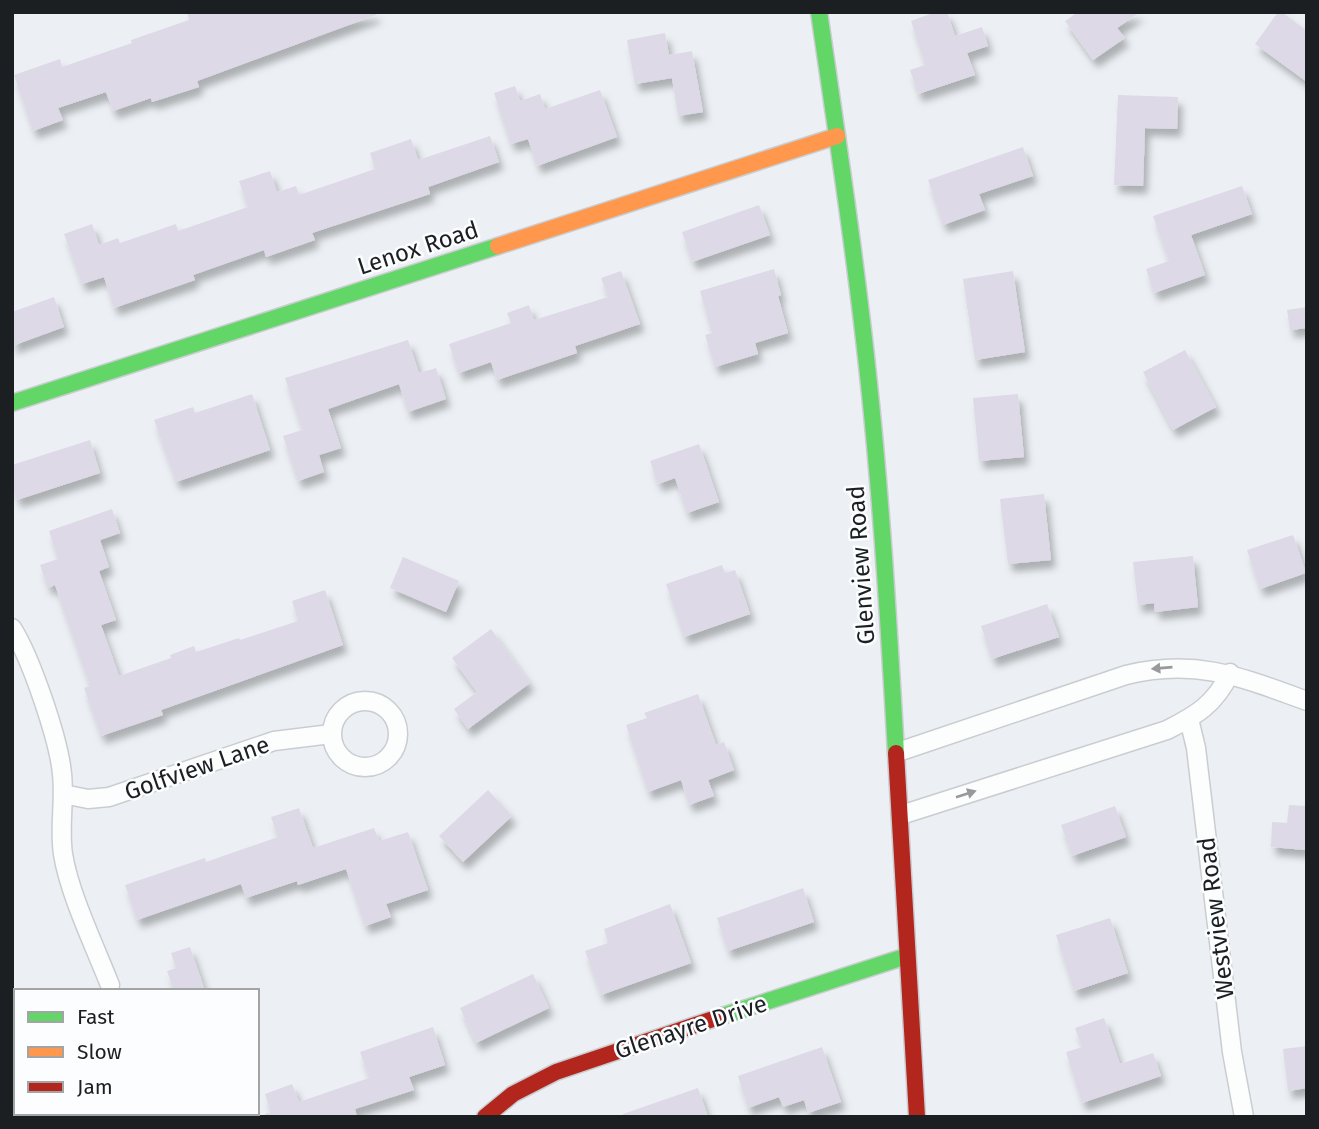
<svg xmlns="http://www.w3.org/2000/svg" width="1319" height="1129" viewBox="0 0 1319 1129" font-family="'Fira Sans',sans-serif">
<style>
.building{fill:#ddd9e7;filter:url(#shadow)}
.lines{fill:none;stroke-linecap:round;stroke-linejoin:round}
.street-casing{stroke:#cacdd0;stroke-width:21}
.fast-casing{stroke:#cacdd0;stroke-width:19}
.slow-casing{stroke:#cacdd0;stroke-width:19}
.jam-casing{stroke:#cacdd0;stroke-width:19}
.street{stroke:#fcfdfd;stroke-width:18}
.fast{stroke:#63d668;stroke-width:16}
.slow{stroke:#ff974d;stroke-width:16}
.jam{stroke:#b3261e;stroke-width:16}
.oneway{fill:#97999a}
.labels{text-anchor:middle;stroke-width:5;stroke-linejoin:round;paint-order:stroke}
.street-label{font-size:24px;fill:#1c1f22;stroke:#fbfdfe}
</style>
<defs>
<filter id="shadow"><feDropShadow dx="4.5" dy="8" stdDeviation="3.5" flood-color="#0004"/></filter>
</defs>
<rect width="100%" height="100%" fill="#ecf0f4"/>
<path class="building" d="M187,12H376V15L197,81L199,87L152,102L151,98L113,111L106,92L58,108L63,120L33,131L14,75L60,59L62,67L132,43L131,40L189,20Z
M936,12H947L955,36L982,27L988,46L967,53L975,75L918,94L910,70L925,65L911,21Z
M1078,12H1140L1117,28L1125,38L1093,60L1065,21Z
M1278,12H1282L1307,31V82L1255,44Z
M665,33L669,55L692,51L703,112L678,116L672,78L635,84L627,40Z
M515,86L520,101L540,94L545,109L600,90L617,137L537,166L528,139L511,144L494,93Z
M1118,95L1178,97L1177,129L1145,128L1143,186L1114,185Z
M490,136L499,162L428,187L430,194L312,233L315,240L266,257L264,250L193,275L195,280L114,308L104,277L82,284L64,234L92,224L99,245L118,238L120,243L176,224L178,231L248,207L239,181L270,171L277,192L296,186L299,195L375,169L370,153L411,139L418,160Z
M1023,147L1033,176L979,194L985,210L943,225L928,180Z
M1242,186L1252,214L1191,235L1205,275L1154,293L1146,269L1169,261L1153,216Z
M759,205L770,235L692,262L682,232Z
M774,269L781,295L778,296L788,333L755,343L758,354L715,367L705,335L712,333L700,291Z
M621,271L640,324L575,346L577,353L497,380L491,362L459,373L449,344L511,323L507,313L529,305L534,320L608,297L601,278Z
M1013,271L1025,352L975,360L963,279Z
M54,297L64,327L12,346V312Z
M1307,307V328L1290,330L1287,310Z
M408,340L419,373L436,368L446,399L408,412L399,384L328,409L341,448L319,455L324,472L298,481L283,436L302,430L285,378Z
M1185,350L1216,407L1173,430L1143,372Z
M252,394L270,450L176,482L154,420L193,407L195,413Z
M1018,394L1024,457L979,461L973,398Z
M90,440L100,473L17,500L12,487V465Z
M699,444L719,502L687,513L675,478L658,484L650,461Z
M1044,494L1051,560L1008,564L1000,499Z
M112,509L120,533L100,540L109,567L99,571L116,620L101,625L119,676L171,658L170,655L194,646L196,652L239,638L240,640L298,621L292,601L325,590L343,645L161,710L163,715L101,736L84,688L90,686L55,585L48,588L40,565L58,559L49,531Z
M1293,535L1306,573L1260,589L1247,550Z
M1193,556L1198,607L1155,612L1154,603L1138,605L1133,562Z
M403,557L459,581L446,612L390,588Z
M722,565L725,573L735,570L750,614L684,637L666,584Z
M1047,604L1059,637L992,659L981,626Z
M491,629L530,683L468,729L454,709L477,692L452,658Z
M698,694L716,745L724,742L734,770L708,780L714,796L689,805L681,780L648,792L626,725L647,718L644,713Z
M488,790L512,816L463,862L439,836Z
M1289,805L1307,806L1305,850L1271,847L1272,822L1287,823Z
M1115,806L1126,837L1072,856L1061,825Z
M299,808L313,848L374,828L379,841L408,832L428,890L386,904L391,917L365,926L346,869L298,885L297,881L246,898L241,884L137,920L125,885L205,858L206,862L278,837L271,817Z
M803,888L814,922L728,951L717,918Z
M670,904L691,963L601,995L585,951L608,943L604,929Z
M1110,918L1128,973L1074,991L1056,935Z
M190,947L205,991H174L167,971L176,968L171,953Z
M533,974L549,1008L476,1043L460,1008Z
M1104,1018L1120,1064L1153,1053L1161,1076L1082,1103L1066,1052L1082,1047L1075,1028Z
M433,1027L445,1065L409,1077L414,1090L355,1109L357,1117H266L265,1114L271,1112L265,1094L292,1084L299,1102L369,1078L360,1052Z
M1307,1046V1088L1288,1091L1283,1049Z
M822,1047L841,1102L808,1113L804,1100L783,1107L779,1097L748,1108L738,1076Z
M698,1088L708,1117H624L623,1114Z"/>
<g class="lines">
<defs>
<path id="street" d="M12,628C31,658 59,740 62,774C65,801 59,827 63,854C69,893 95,947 110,985
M332 734a33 33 0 1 1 66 0a33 33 0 1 1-66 0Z
M1189,719L1196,748L1232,1052L1244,1117
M898,752L1126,675C1196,658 1241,677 1307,701
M63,794L88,799L109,797L274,741L331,734
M901,815L1167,730C1197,715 1215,704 1230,673"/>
<path id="fast" d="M819,12C837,136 856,260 869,384C882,507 889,630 896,753
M12,403L498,246
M722,1016L907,956"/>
<path id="slow" d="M498,246L837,136"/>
<path id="jam" d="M896,753L917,1117
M485,1117L513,1094L556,1072L722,1016"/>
</defs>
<use href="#street" class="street-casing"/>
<use href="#fast" class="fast-casing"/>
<use href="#slow" class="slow-casing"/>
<use href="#jam" class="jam-casing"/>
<use href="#street" class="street"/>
<use href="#fast" class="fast"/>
<use href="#slow" class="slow"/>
<use href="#jam" class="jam"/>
</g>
<defs><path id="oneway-solid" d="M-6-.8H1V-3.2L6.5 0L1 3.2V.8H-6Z" transform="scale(1.75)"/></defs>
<g class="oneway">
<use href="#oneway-solid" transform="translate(1162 668) rotate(175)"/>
<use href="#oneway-solid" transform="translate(966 794) rotate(-18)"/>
</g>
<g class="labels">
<g class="street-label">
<text transform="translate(418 248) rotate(-18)" y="8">Lenox Road</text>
<text transform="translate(861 565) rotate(-94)" y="8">Glenview Road</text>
<text transform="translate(197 768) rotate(-19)" y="8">Golfview Lane</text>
<text transform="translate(1216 918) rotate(-97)" y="8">Westview Road</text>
<text transform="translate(691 1027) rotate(-18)" y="8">Glenayre Drive</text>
</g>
</g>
<rect width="1319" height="1129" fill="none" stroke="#1c1f22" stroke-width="28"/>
<rect x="14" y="989" width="245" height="126" fill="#fbfdfe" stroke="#a2a4a6" stroke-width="2"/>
<rect x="28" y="1012" width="35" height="10" fill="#63d668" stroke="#a2a4a6" stroke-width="2"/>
<text x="77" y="1024" font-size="21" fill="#1c1f22">Fast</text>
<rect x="28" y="1047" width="35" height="10" fill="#ff974d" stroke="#a2a4a6" stroke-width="2"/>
<text x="77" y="1059" font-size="21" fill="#1c1f22">Slow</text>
<rect x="28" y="1082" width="35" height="10" fill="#b3261e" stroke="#a2a4a6" stroke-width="2"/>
<text x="77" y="1094" font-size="21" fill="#1c1f22">Jam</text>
</svg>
